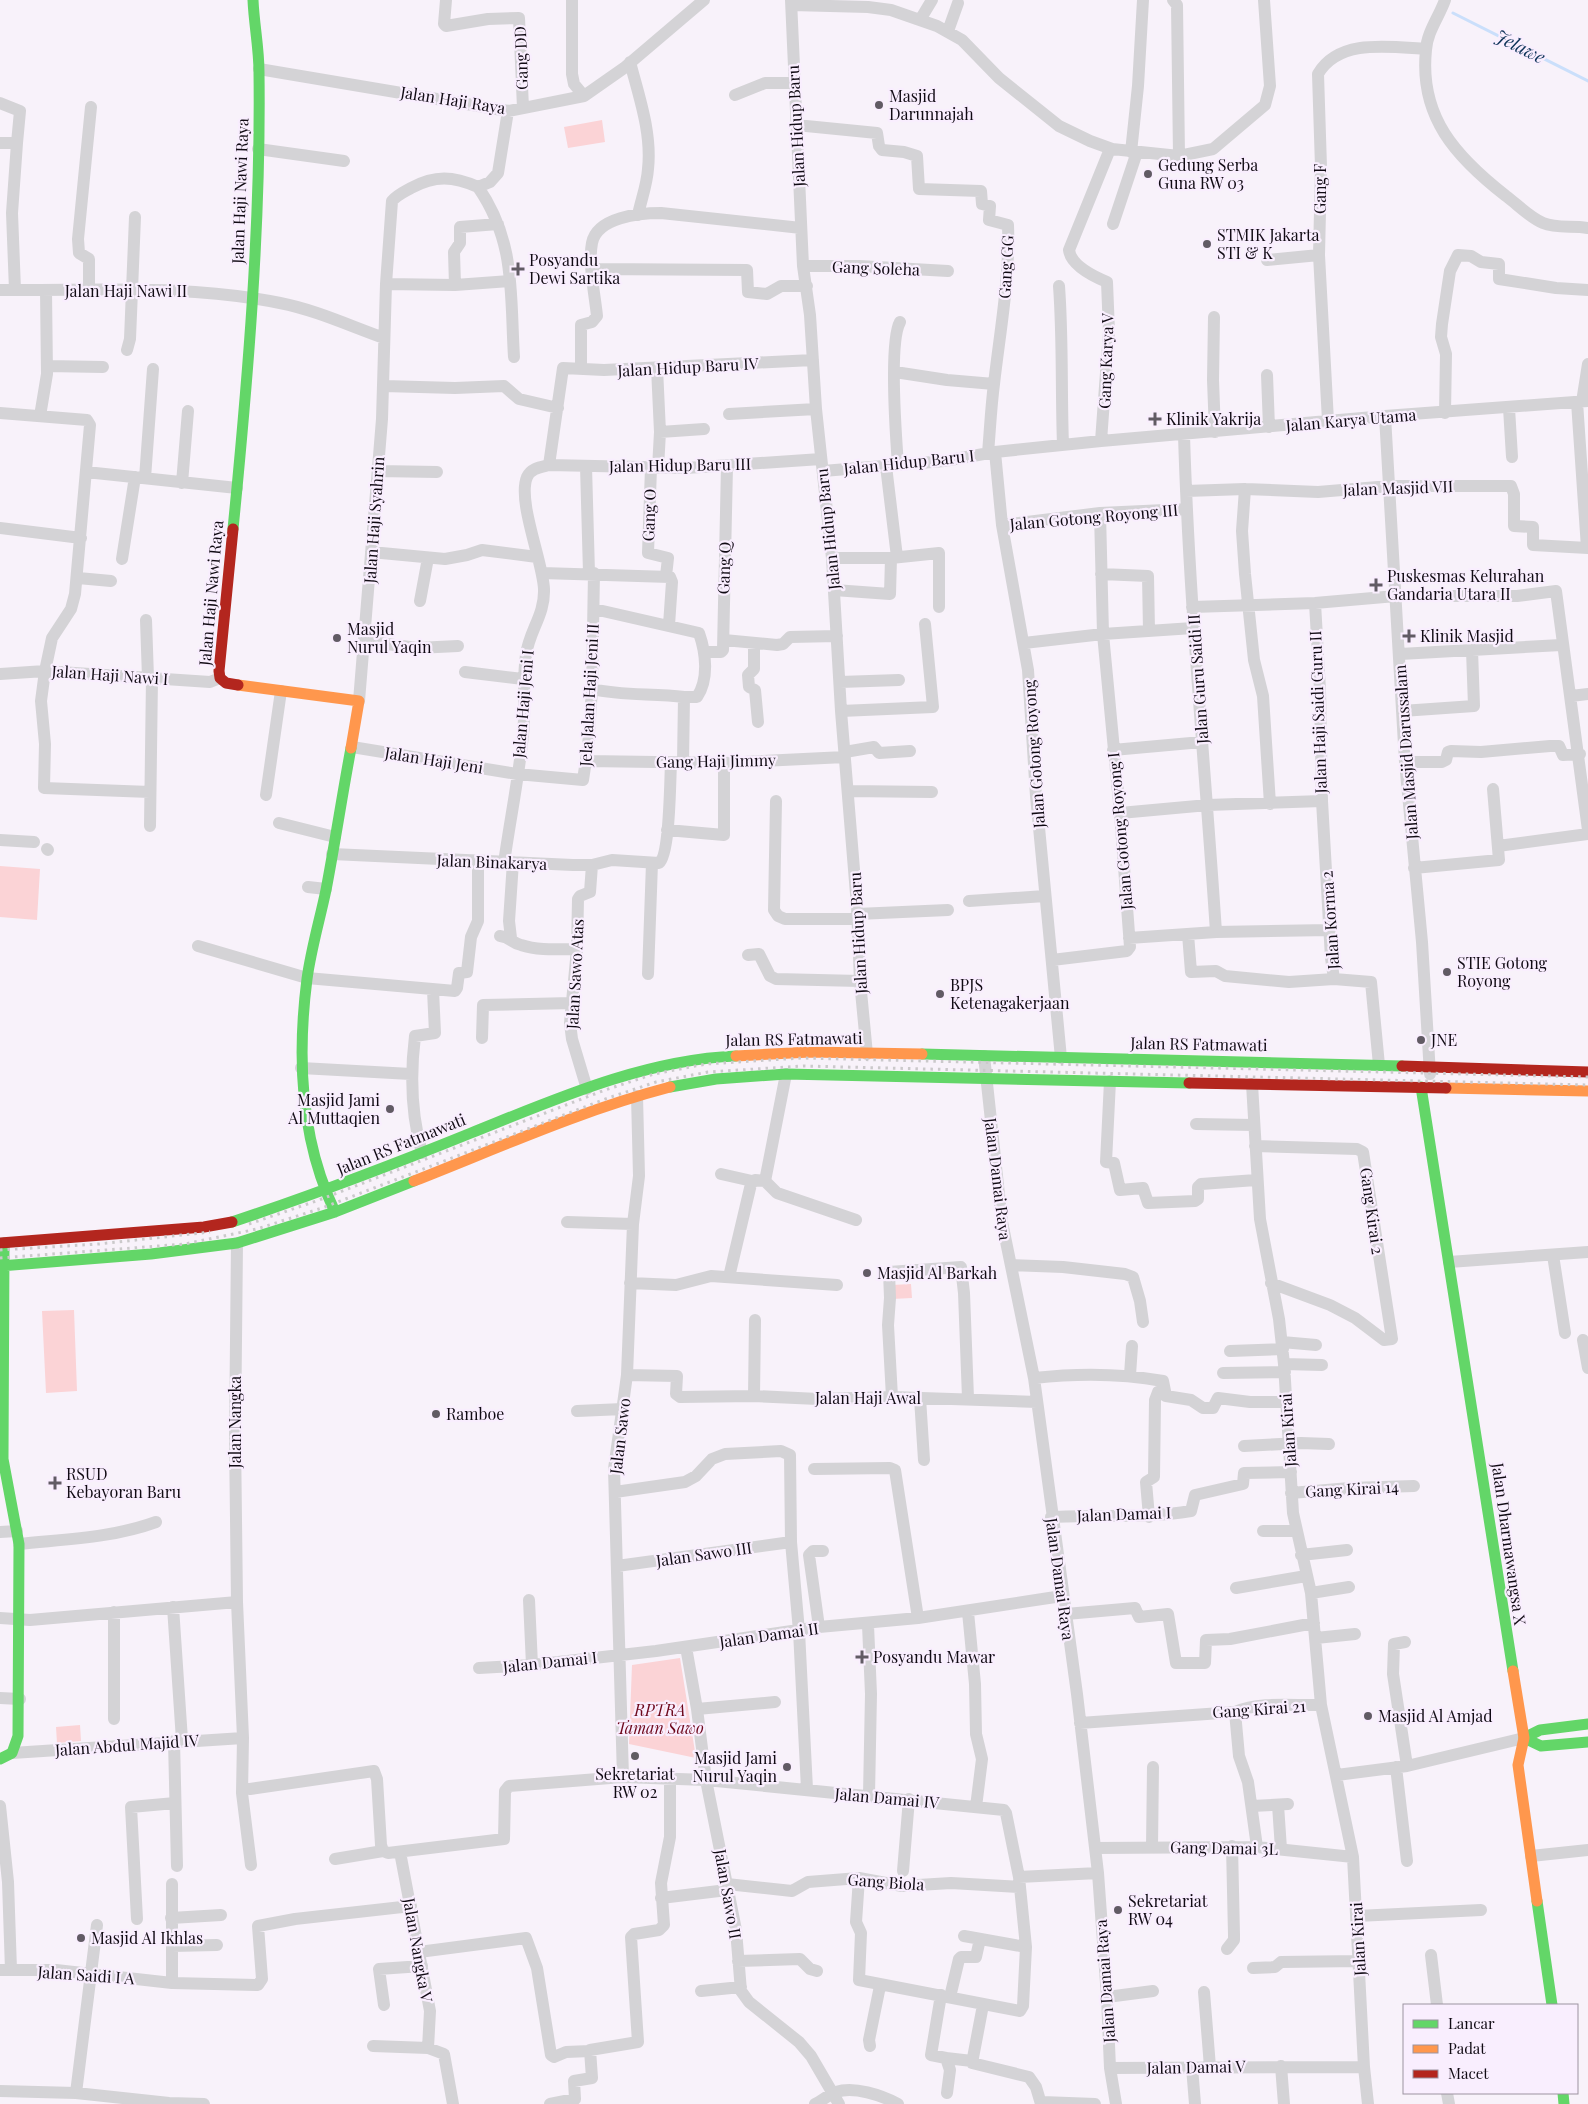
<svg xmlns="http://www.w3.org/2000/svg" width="1588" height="2104" viewBox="0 0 1588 2104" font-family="'Playfair Display',serif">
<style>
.green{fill:#fbd3d6}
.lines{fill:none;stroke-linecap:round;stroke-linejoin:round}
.stream{stroke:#cadffb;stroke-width:3}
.street{stroke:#d4d3d6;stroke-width:12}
.fast{stroke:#63d668;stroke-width:11}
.slow{stroke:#ff974d;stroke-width:11}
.jam{stroke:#b3261e;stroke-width:11}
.rail{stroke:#cbc9cb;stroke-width:3;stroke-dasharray:2.5 5;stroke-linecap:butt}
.poi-dot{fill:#615b64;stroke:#f9eefe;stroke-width:2}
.labels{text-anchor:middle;stroke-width:4.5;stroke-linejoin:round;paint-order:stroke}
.street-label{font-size:16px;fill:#100a13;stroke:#f9eefe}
.poi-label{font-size:16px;fill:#100a13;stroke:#f9eefe;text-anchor:start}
.park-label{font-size:16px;font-style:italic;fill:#6d071b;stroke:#f9eefe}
.water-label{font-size:18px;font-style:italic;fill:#0c3257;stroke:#f9eefe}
</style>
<rect width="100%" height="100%" fill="#f8f2fa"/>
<path class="green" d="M602,120L605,142L568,148L564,127Z
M0,866L40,869L37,920L0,917Z
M911,1284L912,1298L892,1299V1285Z
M74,1310L77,1391L46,1393L42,1311Z
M680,1658L696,1758L629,1744L632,1665Z
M80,1725L81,1741L57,1743L56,1727Z"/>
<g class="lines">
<path class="stream" d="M1453,13L1588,81"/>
<path class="street" d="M446,0L444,24L446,26L488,19L519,18L523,108
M572,0V74L574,84L584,96
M791,0L803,266L810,315L816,409L832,558L841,711L857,906L860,981L867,1054
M1173,0L1177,5L1179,156
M1445,0C1439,17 1427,32 1426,50C1419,117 1456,157 1506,196C1517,204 1529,217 1543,223C1557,229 1573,225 1588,228
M792,5L868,7L891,10L937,26L962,40L999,78L1059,126L1090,141L1112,149L1179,156L1213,149L1265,105L1270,86L1264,0
M920,20L932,0
M948,31L958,3
M630,62C639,97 652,133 648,169C647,185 641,200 638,215
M259,69L508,111L584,96L624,68L704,0
M735,95L765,83H795
M0,103L20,111L17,143
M796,125L877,133L879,146L882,150L904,152L917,156L919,189L981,191L982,204L990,206L989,220L1008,225C1010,279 1000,331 994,384C991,407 990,430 988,453
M0,143H17L12,213L15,290
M258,149L344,161
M1131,152L1138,86L1143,0
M478,187C516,242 510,293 514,357
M1113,224L1137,152
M1267,260L1319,255
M803,266H859L948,271
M593,269L747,270L748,292L767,294L781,286H807
M386,284L455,285L510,281
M455,285L454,252L460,243V227L498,224
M1059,286C1063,340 1061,392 1063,445
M0,290C94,291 187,284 280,303C316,310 350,326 384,338
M89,291V259L79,253L78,239L91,107
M1214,317L1213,380L1215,432
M127,350L130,339L135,217
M47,366L103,367
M581,368V325L592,322L597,316C595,296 588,263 592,243C597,217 640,213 661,213L801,228
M657,368L660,432L658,468
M895,372L947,380L994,384
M1267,375L1269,427
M384,386L455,388L504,386L519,399L558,408
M1577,402L1587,548
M1582,402L1588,364
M1509,408L1512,457
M0,413L87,420L90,425L75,594L71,609L52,638L45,671L41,701L45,744L44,788L150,792
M1445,413L1446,354L1441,337L1442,324L1450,271L1458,255L1471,256L1481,262L1499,264V279L1556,288L1588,290
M729,414L816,409
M40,416L47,374L46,291
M1385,416L1405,762L1422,942L1430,1074
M1328,421L1319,255L1321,167L1318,74C1339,38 1390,47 1426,49
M660,432L704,429
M1184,435C1189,601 1205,766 1216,932
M1101,441L1109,332L1107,282C1095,277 1071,266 1069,250L1110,149
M995,452L1002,525L1028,670L1036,796L1061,1058
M549,465L563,368L604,370L813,360
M898,465C896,438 889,342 900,322
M586,466L589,573
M886,466L897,557
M651,468L648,553L668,558L666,576
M378,471L437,472
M823,471L944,461L995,452L1101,441L1385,416L1588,401
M86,472L237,488
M145,478L153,369
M182,483L188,411
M1245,489L1242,531L1245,574L1254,660L1263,696L1270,804
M1186,491L1245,489L1318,492L1390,486H1511L1514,494V526L1533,527V545L1588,548
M1002,525L1100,513L1187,509
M0,528L81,538
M371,552L445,559L467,555L482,550L537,557
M832,558H891L939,553V607
M122,559L135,477
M542,573L670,577L672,582L669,625
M1101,574L1148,576L1149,631
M78,578L111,581
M834,590L890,594L891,558
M420,601L428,558
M1315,603L1320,690L1322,801L1331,958L1334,979L1371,982L1379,1065
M1192,607L1315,603L1396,596H1517L1556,591C1566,671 1578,750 1588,830
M594,609L699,633C706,653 709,679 697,697H684L683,762
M146,620L148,678
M724,640L777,645L783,644L790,637L837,636
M365,641L417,648L458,646
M754,643V669L748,675L749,687L755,690L758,722
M1024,643L1103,634L1193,628
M705,652H721L723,650L727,466
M1400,654L1561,645
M465,672L523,679
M0,674L45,671L210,682L220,678
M840,682L899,680
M592,689C622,696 653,693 684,697
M1571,696L1588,694
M359,701L382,419L386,284L392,201C397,195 404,192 411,188C435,175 453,176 478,187L490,182L498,173L508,111
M841,711L933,707L925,624
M1402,711L1474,706L1472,650
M352,747L517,774L583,780L588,747L592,689L594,573
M1113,750L1202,742
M845,752L874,747L879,753L910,751
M587,761L724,763L845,757
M1405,762H1442L1446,760L1448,752L1451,751L1481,752L1550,746H1559L1563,755L1580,754
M848,791L932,792
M266,795L281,691
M776,801L774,910L778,916L785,919H857
M1120,813L1208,805L1322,801
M279,823L335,837
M150,826L152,678
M667,830L724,835V763
M0,840L34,842
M1498,846L1588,834
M47,849L48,850
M332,854L573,865H592L612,860L659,863C670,855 670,780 671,763
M504,863C510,820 519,777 523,734C526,708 522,681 526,655C529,631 545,615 544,589C543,562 517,501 527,477C531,468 541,467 549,465L686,468L821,459
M1414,868L1499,860L1493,789
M308,887L326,889
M969,901L1045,896
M857,914L948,910
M1188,934L1191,972L1216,971L1225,976L1289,982L1334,979
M500,936C510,937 512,943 521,945C539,951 559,949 577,949
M511,938L509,921L513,862
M1129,938L1216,932L1330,930
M198,946L307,978L455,991L457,988L459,973L467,972L471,937L478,921V861
M748,955L759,954L770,976L776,979L860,981
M1052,960L1127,951L1130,947L1120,813L1103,634L1100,513
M648,974L652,863
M482,1038L483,1005L572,1003
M984,1056L1002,1222L1034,1378L1077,1694L1098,1873L1107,1997L1110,2068L1116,2104
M301,1068L411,1074
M1110,1081L1106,1162L1114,1163L1120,1190L1143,1188L1148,1203L1195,1201L1198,1199V1187L1201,1184L1256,1180
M1252,1084L1260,1219L1279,1319L1284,1364L1293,1513L1311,1593L1321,1705L1353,1857L1364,2067L1368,2104
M587,1089L572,1039L570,1023L577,949L578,899L580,896L590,892L592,865
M1196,1124L1254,1125
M1255,1146L1357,1149L1363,1152L1392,1339L1384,1340L1355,1318L1330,1305L1271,1283
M422,1153C411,1114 410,1076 415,1036L435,1033L433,990
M721,1174L752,1181
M765,1181L786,1074
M765,1181L777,1193L856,1220
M567,1222L633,1224
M237,1243L235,1437L237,1602L243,1738L242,1793L251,1865
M1553,1255L1565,1333
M1449,1262L1588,1252
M1011,1265L1063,1267L1125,1274L1133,1277L1140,1301L1143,1322
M729,1277L751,1184L755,1180L765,1181
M630,1283L676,1285L711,1276L837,1285
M1583,1340L1588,1368
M1282,1342L1316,1345
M1230,1351L1283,1349
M1284,1364L1322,1365
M1223,1373L1285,1372
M627,1375L677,1376L676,1394L680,1397L754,1396L818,1399L892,1397L1037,1402
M1130,1375L1132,1346
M1034,1378C1078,1373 1120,1373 1163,1381L1166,1396L1191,1400L1203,1408H1213L1218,1398L1250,1402H1286
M754,1396L755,1320
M892,1397L888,1325L890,1298L889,1272L961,1267L964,1293L968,1398
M920,1398L924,1460
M577,1411L623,1409
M1244,1446L1301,1443L1329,1444
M814,1469L890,1468L895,1470L918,1618
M615,1492L685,1482L696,1476L712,1459L725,1454L781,1451L790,1455L791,1542L799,1631L807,1789
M1291,1493L1350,1488L1414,1486
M1051,1517C1098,1514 1145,1519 1191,1511L1195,1495L1243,1484L1244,1473L1291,1472
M1149,1517L1146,1482L1154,1477L1155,1400L1158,1392L1164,1391
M1263,1531H1297
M0,1532L17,1531
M19,1544C65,1539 112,1538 156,1522
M1301,1555L1347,1550
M617,1566L791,1542
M1236,1588L1306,1576
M1311,1593L1349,1587
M529,1600L532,1665
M173,1607L182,1740
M968,1612L975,1684L976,1734L982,1759L976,1807
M1066,1614L1135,1608L1139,1617L1168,1614L1176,1663H1205L1206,1640L1230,1639L1314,1623
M0,1618L30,1620L237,1602
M868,1625L871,1694L869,1795
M819,1627L809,1555L813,1551H823
M1316,1638L1355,1634
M1405,1642L1394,1644L1393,1674L1407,1766
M686,1647L697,1709L706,1780L736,1930L741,1991L749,2002L799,2042L811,2056L839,2104
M479,1668L532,1665L656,1651L819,1627L918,1618L1062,1596
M0,1698L20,1699
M697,1709L775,1702
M1235,1712L1239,1756L1248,1782L1257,1847
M114,1719V1612
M1080,1723L1235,1712C1261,1701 1294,1706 1321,1705
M174,1741L177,1866
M12,1753L243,1738
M1396,1767L1407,1861
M1337,1775L1407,1766L1524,1738
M623,1777L614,1469L627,1375L633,1224L639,1176L637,1096
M243,1787L250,1789L374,1771L377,1779L381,1845L383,1851L388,1853L504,1839L505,1791L509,1786L623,1777L706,1780L1004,1810L1006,1813L1019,1877L1098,1873
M1278,1805L1281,1849
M0,1806L8,1882L11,1970
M1252,1806L1288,1804
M1152,1847L1153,1767
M1095,1848L1257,1847L1353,1857
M400,1852L430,2011L428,2048
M1531,1856L1588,1850
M335,1859L383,1851
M903,1871L909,1799
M859,1878L856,1922L861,1933L859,1980L1020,2011L1023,2006L1026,1947L1019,1877
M727,1884L792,1891L808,1882L859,1878L902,1886L951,1883L1020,1887
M661,1898L727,1890
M1357,1916L1481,1910
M171,1918L221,1915
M137,1919L131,1807L175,1803
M964,1936L1026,1947
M172,1946L217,1945
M1227,1949L1234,1940V1935L1232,1846
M419,1952L526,1938L537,1968L551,2055L554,2057L566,2052L590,2051
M1431,1955L1437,2005
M738,1961L800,1959L810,1969L817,1971
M1253,1968L1275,1967L1281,1962L1359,1961
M0,1970H56L172,1983L258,1985L262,1979L258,1926L295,1919L411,1906
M172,1983V1884
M701,1991L741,1987
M1204,1992L1210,2067
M941,1995L931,2055L946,2058L950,2070L947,2093
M950,1997L959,1959L961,1957H976L980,1939
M1107,1997L1153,1991
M384,2005L379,1969L422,1966
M983,2005L972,2063L1029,2077L1036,2087L1041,2104
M373,2046L428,2048L444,2054L453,2104
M870,2046L869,2040L880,1986
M946,2058L972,2061
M1281,2066L1284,2104
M1192,2067L1195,2104
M1110,2068L1364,2067
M0,2091L76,2093L169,2103L204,2104
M76,2093L97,1925
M1447,2093L1449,2104
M1042,2102L1095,2104
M550,2104L575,2099L574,2081L592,2078L590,2050L638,2042L631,1937L634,1934L659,1930L664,1925L661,1883L670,1837V1780
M815,2104C822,2101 829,2094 836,2092C854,2086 881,2095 898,2104"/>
<path class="fast" d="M233,529C248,377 261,224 259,72C259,48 254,24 253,0
M922,1054L1402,1066
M670,1087L716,1079L786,1074L1189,1083
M1421,1087L1513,1671
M335,1212C300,1139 297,1057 307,979C311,949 320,919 326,890C335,843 342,796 351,748
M232,1222C313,1195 392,1165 471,1133C556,1099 643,1060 736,1056
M0,1266L151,1254L237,1243L335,1212L414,1181
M1524,1738L1540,1730L1588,1724
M1524,1738L1541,1746L1588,1742
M0,1759L12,1753L18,1736L19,1544L3,1459L4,1243
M1537,1901L1552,2005
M1563,2093L1564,2104"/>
<path class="slow" d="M238,685L359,701L351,748
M736,1056L810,1052L922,1054
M1446,1088L1588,1091
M414,1181C498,1148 582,1110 670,1087
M1513,1671L1524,1738L1518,1765L1537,1901"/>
<path class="jam" d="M233,529L219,671L220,678L226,683L238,685
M1402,1066L1588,1072
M1189,1083L1446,1088
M0,1243L204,1227L232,1222"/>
<path class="rail" d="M249,1224L319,1200L605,1090L654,1074L706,1064L801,1058L1588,1077
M0,1250L99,1244L210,1232
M0,1258L185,1244L257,1229L322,1208L608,1098L656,1082L708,1072L803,1066L1588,1085"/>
</g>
<g class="poi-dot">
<circle cx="879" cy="105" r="5"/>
<circle cx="1148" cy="174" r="5"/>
<circle cx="1207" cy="244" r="5"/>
<path d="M515.5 261.5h5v5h5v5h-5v5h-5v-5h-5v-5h5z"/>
<path d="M1152.5 411.5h5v5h5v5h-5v5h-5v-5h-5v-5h5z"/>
<path d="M1373.5 577.5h5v5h5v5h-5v5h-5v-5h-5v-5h5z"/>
<path d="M1406.5 628.5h5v5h5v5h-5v5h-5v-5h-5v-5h5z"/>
<circle cx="337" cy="638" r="5"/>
<circle cx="1447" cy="972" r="5"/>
<circle cx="940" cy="994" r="5"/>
<circle cx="1421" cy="1040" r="5"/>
<circle cx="390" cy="1109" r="5"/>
<circle cx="867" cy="1273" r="5"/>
<circle cx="436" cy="1414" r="5"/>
<path d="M52.5 1475.5h5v5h5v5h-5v5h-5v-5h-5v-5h5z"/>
<path d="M859.5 1649.5h5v5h5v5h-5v5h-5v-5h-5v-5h5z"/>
<circle cx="1368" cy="1716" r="5"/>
<circle cx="635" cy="1756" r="5"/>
<circle cx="787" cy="1767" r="5"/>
<circle cx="1118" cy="1910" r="5"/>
<circle cx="81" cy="1938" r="5"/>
</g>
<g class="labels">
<g class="street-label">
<text transform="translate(521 58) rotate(-92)" y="6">Gang DD</text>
<text transform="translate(453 100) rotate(9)" y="6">Jalan Haji Raya</text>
<text transform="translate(796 126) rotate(-93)" y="6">Jalan Hidup Baru</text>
<text transform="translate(1320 189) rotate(-90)" y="6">Gang F</text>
<text transform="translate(240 191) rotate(-88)" y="6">Jalan Haji Nawi Raya</text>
<text transform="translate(1006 267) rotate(-87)" y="6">Gang GG</text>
<text transform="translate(876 268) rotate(2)" y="6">Gang Soleha</text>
<text x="126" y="297">Jalan Haji Nawi II</text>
<text transform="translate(1106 361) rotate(-88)" y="6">Gang Karya V</text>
<text transform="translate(688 367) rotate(-3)" y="6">Jalan Hidup Baru IV</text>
<text transform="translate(1351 420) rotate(-5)" y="6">Jalan Karya Utama</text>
<text transform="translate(909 462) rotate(-6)" y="6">Jalan Hidup Baru I</text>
<text transform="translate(680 465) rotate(-1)" y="6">Jalan Hidup Baru III</text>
<text transform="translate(1398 488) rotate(-2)" y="6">Jalan Masjid VII</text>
<text transform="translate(649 515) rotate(-88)" y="6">Gang O</text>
<text transform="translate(1094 517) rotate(-5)" y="6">Jalan Gotong Royong III</text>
<text transform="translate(374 520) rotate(-86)" y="6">Jalan Haji Syahrin</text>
<text transform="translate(828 529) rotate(-96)" y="6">Jalan Hidup Baru</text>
<text transform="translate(724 568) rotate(-88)" y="6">Gang Q</text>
<text transform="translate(211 593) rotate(-85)" y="6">Jalan Haji Nawi Raya</text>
<text transform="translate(110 675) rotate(4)" y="6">Jalan Haji Nawi I</text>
<text transform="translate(1198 679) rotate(-94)" y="6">Jalan Guru Saidi II</text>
<text transform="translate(589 695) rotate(-87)" y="6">Jela Jalan Haji Jeni II</text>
<text transform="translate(523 704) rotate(-85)" y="6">Jalan Haji Jeni I</text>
<text transform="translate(1318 712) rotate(-92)" y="6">Jalan Haji Saidi Guru II</text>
<text transform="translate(1406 752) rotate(-94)" y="6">Jalan Masjid Darussalam</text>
<text transform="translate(1034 754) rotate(-94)" y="6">Jalan Gotong Royong</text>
<text transform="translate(434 760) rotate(9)" y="6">Jalan Haji Jeni</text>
<text transform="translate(716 761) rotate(-1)" y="6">Gang Haji Jimmy</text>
<text transform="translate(1120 831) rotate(-95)" y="6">Jalan Gotong Royong I</text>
<text transform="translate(492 862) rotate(2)" y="6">Jalan Binakarya</text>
<text transform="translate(1330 920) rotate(-94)" y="6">Jalan Korma 2</text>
<text transform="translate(858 933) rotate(-93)" y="6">Jalan Hidup Baru</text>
<text transform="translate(575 974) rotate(-87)" y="6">Jalan Sawo Atas</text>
<text transform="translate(794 1039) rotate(-1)" y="6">Jalan RS Fatmawati</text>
<text transform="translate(1199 1044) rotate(1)" y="6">Jalan RS Fatmawati</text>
<text transform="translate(401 1144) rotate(-22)" y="6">Jalan RS Fatmawati</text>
<text transform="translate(998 1179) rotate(83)" y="6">Jalan Damai Raya</text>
<text transform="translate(1372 1211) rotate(82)" y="6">Gang Kirai 2</text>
<text x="868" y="1404">Jalan Haji Awal</text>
<text transform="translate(235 1422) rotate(-90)" y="6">Jalan Nangka</text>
<text transform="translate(1288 1430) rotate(-94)" y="6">Jalan Kirai</text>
<text transform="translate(620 1436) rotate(-83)" y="6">Jalan Sawo</text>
<text transform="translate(1352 1489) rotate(-3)" y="6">Gang Kirai 14</text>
<text transform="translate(1124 1514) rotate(-2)" y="6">Jalan Damai I</text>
<text transform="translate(1509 1544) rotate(82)" y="6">Jalan Dharmawangsa X</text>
<text transform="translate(704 1554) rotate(-8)" y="6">Jalan Sawo III</text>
<text transform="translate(1060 1579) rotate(82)" y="6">Jalan Damai Raya</text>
<text transform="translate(769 1635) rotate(-8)" y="6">Jalan Damai II</text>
<text transform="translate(550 1662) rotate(-6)" y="6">Jalan Damai I</text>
<text transform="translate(1259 1709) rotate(-4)" y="6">Gang Kirai 21</text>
<text transform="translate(127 1745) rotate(-4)" y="6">Jalan Abdul Majid IV</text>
<text transform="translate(887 1798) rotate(5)" y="6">Jalan Damai IV</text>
<text transform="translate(1224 1848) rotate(1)" y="6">Gang Damai 3L</text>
<text transform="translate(886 1882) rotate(4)" y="6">Gang Biola</text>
<text transform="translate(728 1894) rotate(80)" y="6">Jalan Sawo II</text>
<text transform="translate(1358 1939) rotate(-93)" y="6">Jalan Kirai</text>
<text transform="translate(418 1950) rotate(80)" y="6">Jalan Nangka V</text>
<text transform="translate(86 1975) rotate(4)" y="6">Jalan Saidi I A</text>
<text transform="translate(1105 1981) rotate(-94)" y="6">Jalan Damai Raya</text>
<text transform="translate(1196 2067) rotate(-1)" y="6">Jalan Damai V</text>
</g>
<g class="poi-label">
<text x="889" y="102">Masjid<tspan x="889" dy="18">Darunnajah</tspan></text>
<text x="1158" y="171">Gedung Serba<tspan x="1158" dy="18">Guna RW 03</tspan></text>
<text x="1217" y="241">STMIK Jakarta<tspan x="1217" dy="18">STI &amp; K</tspan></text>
<text x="529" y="266">Posyandu<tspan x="529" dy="18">Dewi Sartika</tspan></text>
<text x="1166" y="425">Klinik Yakrija</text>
<text x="1387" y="582">Puskesmas Kelurahan<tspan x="1387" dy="18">Gandaria Utara II</tspan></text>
<text x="347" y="635">Masjid<tspan x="347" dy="18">Nurul Yaqin</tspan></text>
<text x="1420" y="642">Klinik Masjid</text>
<text x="1457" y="969">STIE Gotong<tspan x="1457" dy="18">Royong</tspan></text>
<text x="950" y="991">BPJS<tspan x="950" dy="18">Ketenagakerjaan</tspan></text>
<text x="1431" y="1046">JNE</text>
<text x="380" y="1106" text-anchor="end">Masjid Jami<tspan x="380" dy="18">Al Muttaqien</tspan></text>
<text x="877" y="1279">Masjid Al Barkah</text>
<text x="446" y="1420">Ramboe</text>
<text x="66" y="1480">RSUD<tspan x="66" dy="18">Kebayoran Baru</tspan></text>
<text x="873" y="1663">Posyandu Mawar</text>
<text x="1378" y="1722">Masjid Al Amjad</text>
<text x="777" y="1764" text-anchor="end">Masjid Jami<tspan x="777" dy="18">Nurul Yaqin</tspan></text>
<text x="635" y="1780" text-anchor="middle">Sekretariat<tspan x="635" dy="18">RW 02</tspan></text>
<text x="1128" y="1907">Sekretariat<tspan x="1128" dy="18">RW 04</tspan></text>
<text x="91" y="1944">Masjid Al Ikhlas</text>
</g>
<g class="park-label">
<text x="660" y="1716">RPTRA<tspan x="660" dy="18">Taman Sawo</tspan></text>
</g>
<g class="water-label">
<text transform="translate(1520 47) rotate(27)" y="6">Jelawe</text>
</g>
</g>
<rect x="1403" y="2004" width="175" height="90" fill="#f9eefe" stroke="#9c93a0"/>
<rect x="1413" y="2020" width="25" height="8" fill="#63d668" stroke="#9c93a0"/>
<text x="1448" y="2029" font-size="15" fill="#100a13">Lancar</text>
<rect x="1413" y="2045" width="25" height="8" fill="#ff974d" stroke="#9c93a0"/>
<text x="1448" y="2054" font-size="15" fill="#100a13">Padat</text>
<rect x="1413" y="2070" width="25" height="8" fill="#b3261e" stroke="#9c93a0"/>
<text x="1448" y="2079" font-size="15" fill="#100a13">Macet</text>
</svg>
